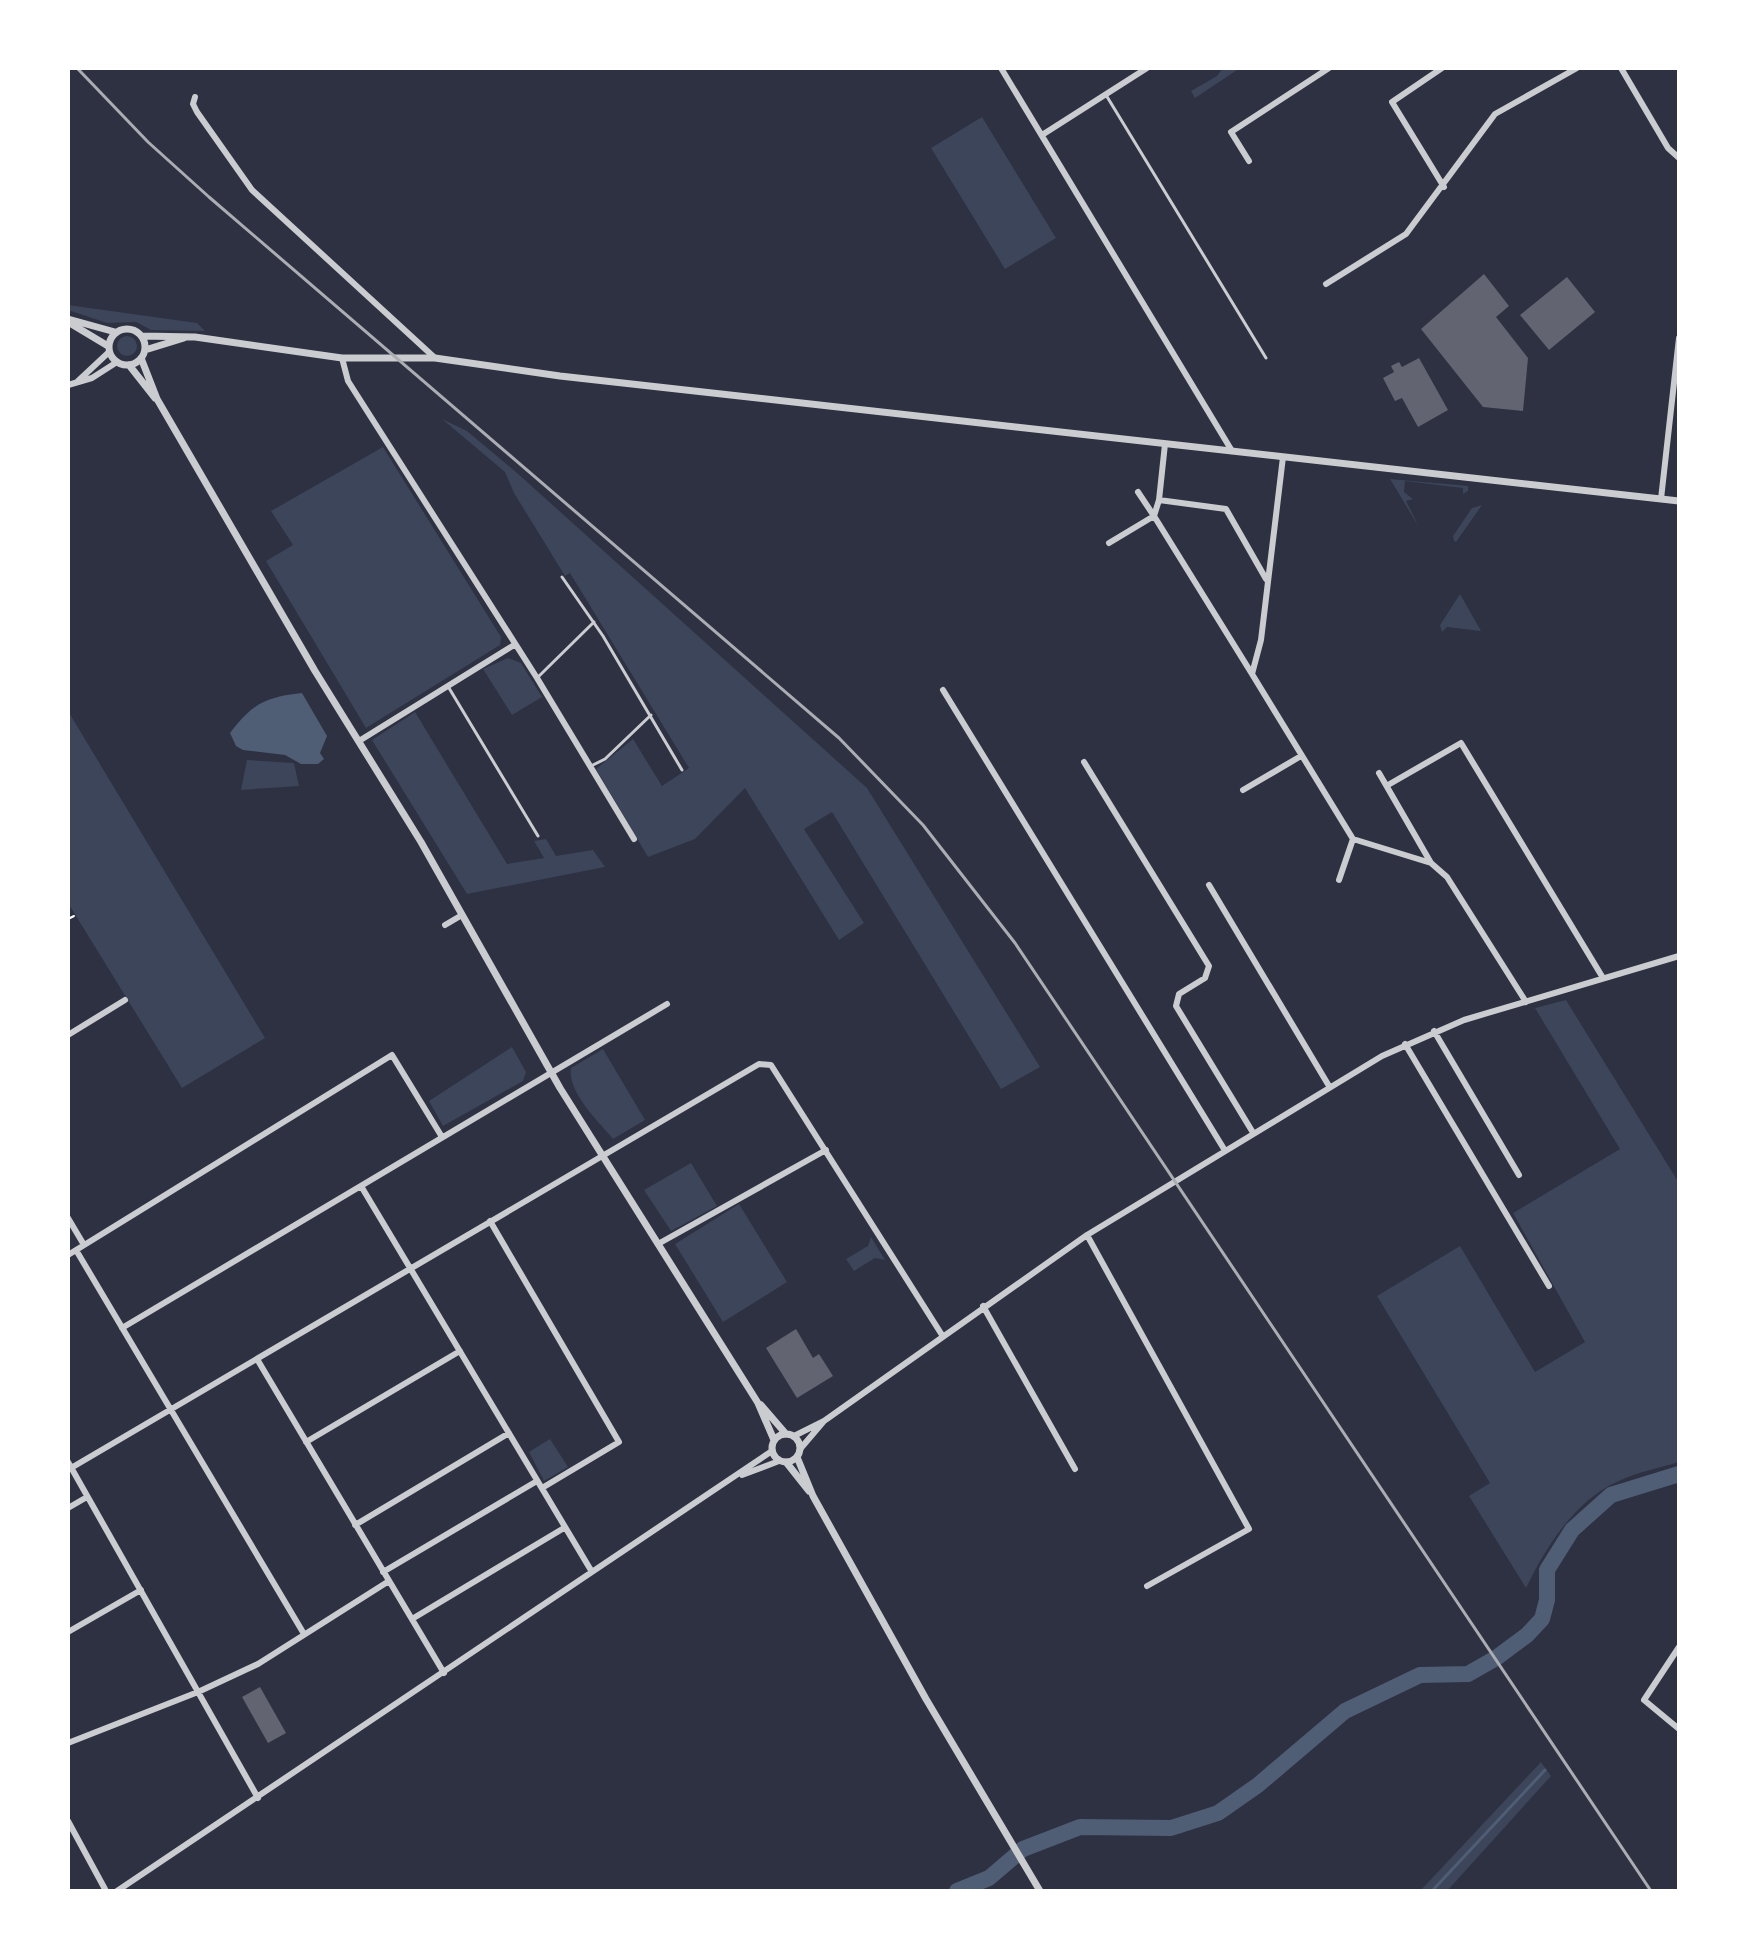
<svg xmlns="http://www.w3.org/2000/svg" width="1747" height="1959" viewBox="0 0 1747 1959" font-family="'Exo 2',sans-serif">
<style>
.green{fill:#3c4559}
.water{fill:#4f5d75}
.lines{fill:none;stroke-linecap:round;stroke-linejoin:round}
.stream{stroke:#4f5d75;stroke-width:3}
.river{stroke:#4f5d75;stroke-width:16}
.building{fill:#626471}
.path{stroke:#fff;stroke-width:2}
.service{stroke:#caccd0;stroke-width:3}
.minor{stroke:#caccd0;stroke-width:6}
.tertiary{stroke:#caccd0;stroke-width:7}
.rail{stroke:#abadb3;stroke-width:3}
</style>
<rect width="100%" height="100%" fill="#2d3142"/>
<path class="green" d="M1223,68H1240L1195,98L1191,91L1217,76Z
M982,117L1056,238L1005,269L931,148Z
M68,305L197,323L205,331L151,330L136,322L107,323L68,310Z
M117 346a10 10 0 1 1 20 0a10 10 0 1 1-20 0Z
M442,419L467,431L516,472L867,788L1040,1067L1001,1089L832,812L804,829L864,923L839,940L745,788L695,839L648,857L596,769L633,739L662,786L689,768L570,573L565,576L514,493L505,472Z
M383,447L501,637L500,645L366,728L266,561L293,545L271,511Z
M1390,479L1468,486V491L1463,494V488L1405,481L1404,492L1413,499L1406,501L1419,527Z
M1482,505L1456,542L1454,541L1453,536L1472,508Z
M1460,594L1481,631L1447,627L1442,632L1440,625Z
M508,658L521,663L542,697L512,715L483,669Z
M68,711L265,1038L182,1088L68,903Z
M415,712L507,864L544,858L534,841L546,839L556,856L593,850L605,867L467,894L372,740Z
M247,760L294,763L299,786L241,790Z
M1566,1000L1679,1183V1462C1659,1468 1638,1472 1619,1481C1575,1500 1546,1547 1526,1588L1469,1496L1490,1483L1377,1296L1460,1246L1535,1372L1585,1342L1513,1213L1620,1149L1535,1008Z
M512,1047L526,1072L523,1081L443,1126L429,1101Z
M603,1049L645,1120L613,1139C598,1121 567,1092 571,1068Z
M691,1163L717,1206L671,1231L644,1190Z
M739,1204L787,1282L723,1322L675,1244Z
M871,1237L885,1260L875,1258L854,1271L846,1259L868,1246Z
M550,1439L568,1467L544,1481L529,1452Z
M1541,1762L1551,1776L1447,1891H1420Z"/>
<path class="water" d="M302,693L327,736L320,753L324,759L318,764H301L285,755L243,750L236,746L230,733C253,703 266,697 302,693Z"/>
<g class="lines">
<path class="stream" d="M1432,1891L1545,1770"/>
<path class="river" d="M957,1891L989,1878L1023,1849L1080,1827L1171,1828L1218,1813L1258,1785L1345,1711L1420,1675L1468,1674L1496,1658L1527,1635L1542,1619L1547,1600V1570L1572,1530L1611,1495L1679,1474"/>
</g>
<path class="building" d="M1484,274L1509,306L1496,317L1528,358L1523,411L1483,407L1421,329Z
M1567,277L1595,312L1549,350L1520,315Z
M1419,358L1448,410L1418,427L1402,398L1395,401L1383,378L1394,372L1391,366L1399,362L1402,367Z
M796,1329L813,1358L819,1354L833,1376L797,1398L766,1348Z
M260,1687L286,1733L268,1743L242,1697Z"/>
<g class="lines">
<path class="path" d="M68,919L74,916"/>
<path class="service" d="M1106,95L1266,358
M562,577L603,636L682,770
M537,678L594,622
M449,688L538,836
M591,766L605,759L651,715"/>
<path class="minor" d="M1001,68L1232,451
M1442,68L1392,102L1444,187
M1621,68L1668,148L1679,158
M195,97L193,104L197,112L252,190L435,358
M1042,135L1147,68
M1249,161L1231,132L1329,68
M1326,284L1406,234L1495,114L1577,68
M342,358L348,381L537,678L634,839
M78,381L109,352
M68,385L92,378L117,362
M1165,444L1159,500L1154,516L1252,674
M1283,457L1261,640L1252,674L1353,839L1431,863
M1661,499L1679,338
M1159,500L1226,509L1266,579
M1109,543L1154,516L1138,492
M943,690L1224,1149
M359,741L514,645
M1084,762L1209,966L1205,978L1179,994L1176,1006L1252,1131
M1379,773L1431,863L1447,877L1526,1002
M1388,785L1461,743L1603,978
M1243,790L1301,756
M1339,880L1353,839
M1209,885L1329,1086
M445,925L462,915
M1434,1031L1519,1175
M68,1035L125,1000
M1405,1044L1549,1286
M361,1186L592,1572
M68,1218L84,1245
M490,1221L619,1442L542,1488
M1087,1235L1249,1529L1147,1586
M658,1244L826,1150
M76,1250L304,1634
M68,1255L392,1055L442,1137
M983,1306L1075,1469
M122,1328L667,1004
M257,1359L444,1673
M794,1436L824,1421L1087,1235L1382,1056L1464,1020L1679,956
M306,1442L460,1351
M801,1448L824,1421
M68,1462L258,1798
M71,1468L759,1064L771,1065L942,1335
M742,1475L779,1461
M68,1508L87,1497
M355,1525L509,1433
M383,1572L537,1481
M412,1619L564,1528
M68,1632L141,1590
M1679,1647L1644,1700L1679,1729
M68,1743L198,1692L258,1664L389,1581
M68,1821L106,1891
M117,1891L772,1451"/>
<path class="tertiary" d="M68,319L115,332
M68,322L108,346
M109 347a18 18 0 1 1 36 0a18 18 0 1 1-36 0Z
M142,336L195,337L342,358H435L560,376L1679,501
M145,350L184,338
M141,358L157,399L315,671L421,842L560,1088L758,1403L774,1440
M129,365L155,398
M761,1405L786,1434
M772 1448a14 14 0 1 1 28 0a14 14 0 1 1-28 0Z
M797,1457L813,1496L926,1699L1040,1891
M786,1462L809,1491"/>
<path class="rail" d="M77,68L148,142L209,197L839,738L923,825L1015,943L1651,1891"/>
</g>
<rect width="1747" height="1959" fill="none" stroke="#ffffff" stroke-width="140"/>
</svg>
